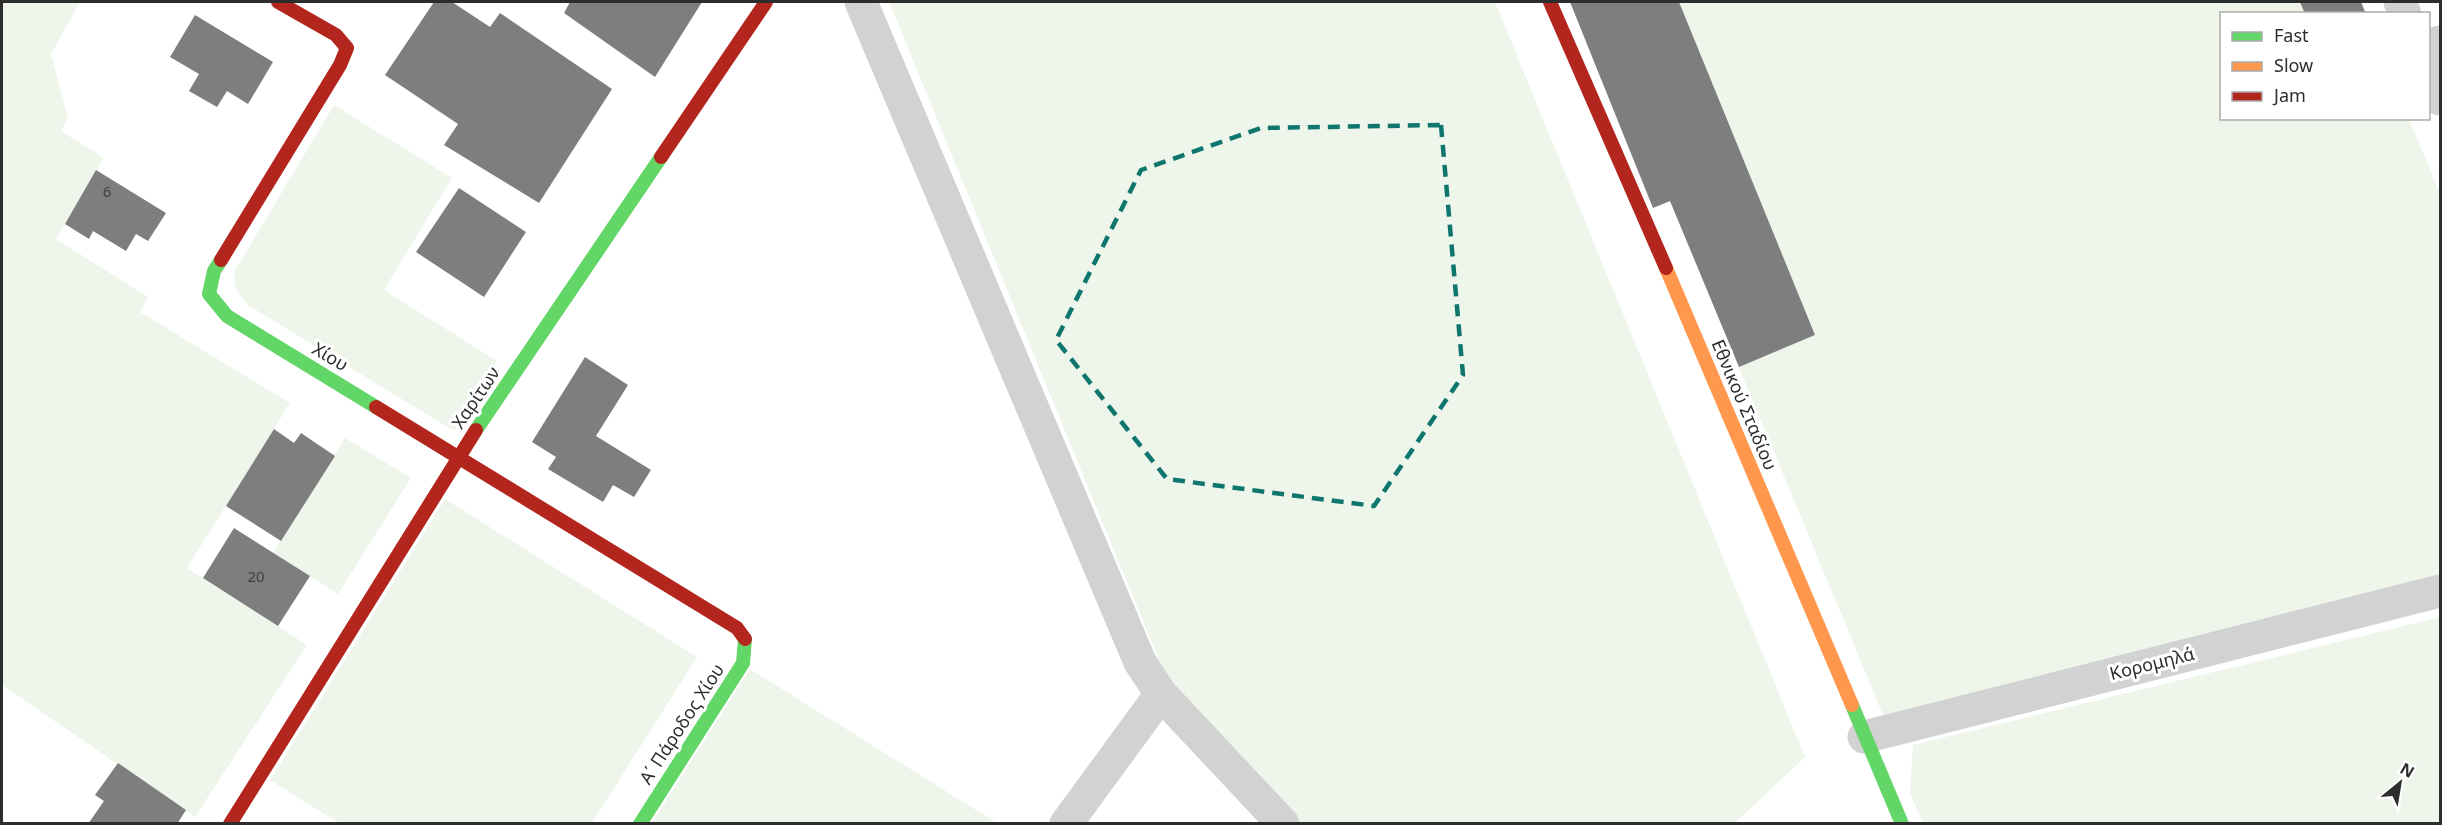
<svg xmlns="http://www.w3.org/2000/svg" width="2442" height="825" viewBox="0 0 2442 825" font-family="'Noto Sans',sans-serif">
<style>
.green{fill:#eef5ea}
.building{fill:#7e7e7e}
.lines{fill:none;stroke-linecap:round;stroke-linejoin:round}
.street{stroke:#d2d2d2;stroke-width:33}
.fast{stroke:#63d668;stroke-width:14}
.slow{stroke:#ff974d;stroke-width:14}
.jam{stroke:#b3261e;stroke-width:14}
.marked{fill:none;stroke:#0f766e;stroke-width:4.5;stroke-dasharray:12 8;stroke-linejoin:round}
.labels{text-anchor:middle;stroke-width:6;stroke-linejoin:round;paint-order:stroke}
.number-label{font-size:15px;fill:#414141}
.street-label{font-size:18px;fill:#2d2d2d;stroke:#fff}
</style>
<rect width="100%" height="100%" fill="#fff"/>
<path class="green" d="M2,2H80L51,54L68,118L61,131L104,158L56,239L148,297L140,312L290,403L187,568L307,645L195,817L2,685Z
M889,2H1495L1805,757L1735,823H1300L1166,677Z
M1570,2H2361L2366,13L2222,14V118L2409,119L2440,194V580L1883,715L1670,201L1653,208Z
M334,105L452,178L384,290L497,361L454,431L248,305L236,290L234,272Z
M345,438L411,478L338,594L273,553Z
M445,499L697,657L592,823H339L270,780Z
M2440,617V823H1923L1910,794L1913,745Z
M750,669L997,823L651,824Z"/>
<path class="building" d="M434,2H452L490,27L500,13L612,89L539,203L444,145L458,124L385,75Z
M570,2H702L655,77L564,13Z
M1570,2H1679L1815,335L1739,367L1670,201L1653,208Z
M2300,2H2361L2366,14H2305Z
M195,15L273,62L248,104L227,91L217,107L189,91L199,74L170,57Z
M96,170L166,213L148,241L136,234L126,251L93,231L89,239L65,224Z
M459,188L526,232L484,297L416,252Z
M585,357L628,385L596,436L651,470L634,497L613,485L603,502L548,469L556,457L532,442Z
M274,429L294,443L301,433L335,456L281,541L226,506Z
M234,528L310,576L278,626L203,578Z
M118,763L186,810L177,824H88L104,801L95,795Z"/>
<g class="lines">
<path class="street" d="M861,2L1140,662L1161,694L1283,824
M2400,2L2405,14
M2428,45L2440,42
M2428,72L2440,99
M1864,737L2440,591
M1066,824L1161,694"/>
<path class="fast" d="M221,260L214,271L209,294L227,316L376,407
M476,430L661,157
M1852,705L1902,824
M640,824L743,663L745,639"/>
<path class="slow" d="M1666,268L1852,705"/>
<path class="jam" d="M1550,2L1666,268
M661,157L766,2
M221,260L340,65L347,48L336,35L278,2
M376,407L737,628L745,639
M230,824L476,430"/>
</g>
<path class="marked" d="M1441,125L1463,375L1374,506L1167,479L1056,340L1141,170L1261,128Z"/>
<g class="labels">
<g class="number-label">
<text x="107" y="197">6</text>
<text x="256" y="582">20</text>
</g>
<g class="street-label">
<text transform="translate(330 357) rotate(31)" y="6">Χίου</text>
<text transform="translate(476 398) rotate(-56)" y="6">Χαρίτων</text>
<text transform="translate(1744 405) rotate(67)" y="6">Εθνικού Σταδίου</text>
<text transform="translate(2152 664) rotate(-14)" y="6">Κορομηλά</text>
<text transform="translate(682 724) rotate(-57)" y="6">Α΄ Πάροδος Χίου</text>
</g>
</g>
<rect width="2442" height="825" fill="none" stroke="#2d2d2d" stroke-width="6"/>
<rect x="2220" y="12" width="210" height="108" fill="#ffffff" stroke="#ababab" stroke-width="1.5"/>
<rect x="2232" y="32" width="30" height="9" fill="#63d668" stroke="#ababab" stroke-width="1.5"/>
<text x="2274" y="42" font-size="18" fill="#2d2d2d">Fast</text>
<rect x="2232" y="62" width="30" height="9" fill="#ff974d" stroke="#ababab" stroke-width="1.5"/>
<text x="2274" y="72" font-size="18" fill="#2d2d2d">Slow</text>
<rect x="2232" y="92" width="30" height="9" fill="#b3261e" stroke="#ababab" stroke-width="1.5"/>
<text x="2274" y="102" font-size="18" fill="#2d2d2d">Jam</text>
<g transform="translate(2400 783) rotate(30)" stroke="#ffffff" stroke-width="4.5" paint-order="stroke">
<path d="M0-4.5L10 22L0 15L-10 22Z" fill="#2d2d2d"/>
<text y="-9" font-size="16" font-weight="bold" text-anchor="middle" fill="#2d2d2d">N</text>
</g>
</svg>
